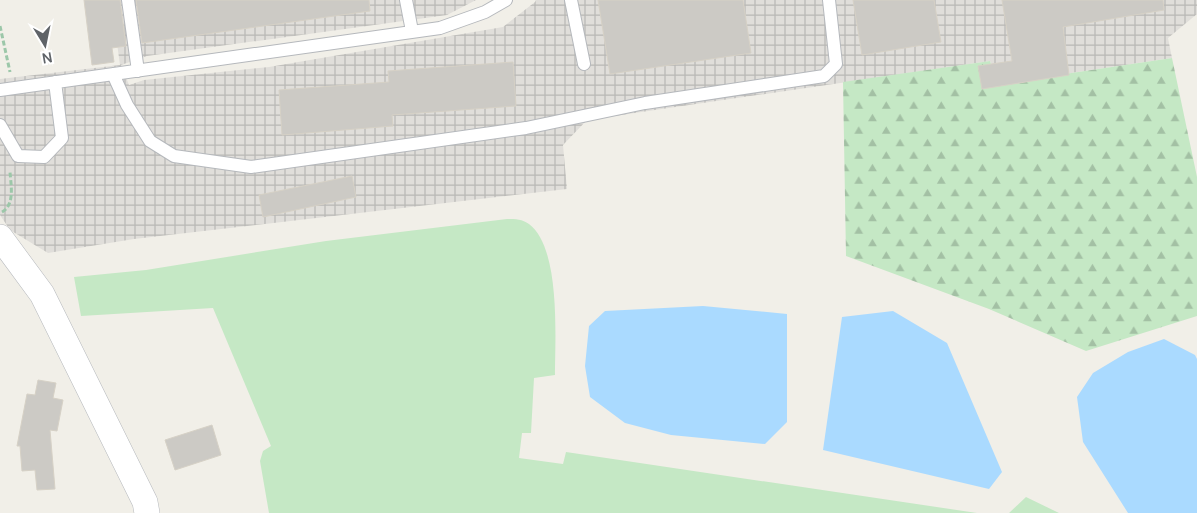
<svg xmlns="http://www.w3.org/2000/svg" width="1197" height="513" viewBox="0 0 1197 513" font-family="Manrope,sans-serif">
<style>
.industrial{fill:url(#industrial-grid)}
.green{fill:#c5e8c5}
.forest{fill:url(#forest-firs)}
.water{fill:#aadaff}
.building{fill:#cccac5;stroke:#d6d1c6}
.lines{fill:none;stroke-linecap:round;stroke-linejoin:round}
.service-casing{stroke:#b5b8bc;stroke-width:14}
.minor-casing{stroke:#b5b8bc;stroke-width:26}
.path{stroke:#9cc7a9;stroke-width:3;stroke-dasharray:5 2.5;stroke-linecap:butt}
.service{stroke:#fff;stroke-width:12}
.minor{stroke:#fff;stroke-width:25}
</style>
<defs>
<pattern id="industrial-grid" width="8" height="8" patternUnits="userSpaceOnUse" patternTransform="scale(1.25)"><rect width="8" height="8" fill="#e0deda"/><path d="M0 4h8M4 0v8" fill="none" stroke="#b9b8b5"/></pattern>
<pattern id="forest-firs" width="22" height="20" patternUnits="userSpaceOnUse" patternTransform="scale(1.25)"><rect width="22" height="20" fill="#c5e8c5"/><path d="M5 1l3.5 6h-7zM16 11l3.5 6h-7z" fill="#a3c0a4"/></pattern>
</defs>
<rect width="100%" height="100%" fill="#f1efe8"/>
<path class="industrial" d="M111,0H476L447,15L147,56L121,65L129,85L144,80L269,67L503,27L535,2L536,0H1197V14L1168,38L1172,58L997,84L990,61L587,120L563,145L567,189L134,239L48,253L10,230L0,215V79L120,65Z"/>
<path class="green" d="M507,219C515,219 522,219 529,224C561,248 555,338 555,375L534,378L531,433H522L519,458L563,464L566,452L977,513H269L260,461L263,451L271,446L213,308L81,316L74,277L146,270L326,241Z
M1026,497L1059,513H1009Z"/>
<path class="forest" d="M1172,58L1197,177V316L1086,351L989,309L846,256L843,82L990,61L997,84Z"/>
<path class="water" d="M703,306L787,314V422L765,444L671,435L625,423L590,397L585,366L589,326L605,311Z
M893,311L947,343L1002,472L989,489L823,450L842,317Z
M1164,339L1195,355L1197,359V513H1128L1083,442L1077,397L1093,373L1128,352Z"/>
<path class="building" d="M84,0H120L126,46L112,48L114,62L92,65Z
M136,0H369L370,11L142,43Z
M598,0H743L751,53L610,74Z
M853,0H934L941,42L862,55Z
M1002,0H1163L1164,10L1063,27L1069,75L982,89L978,66L1012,61Z
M513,62L516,106L392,115L393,126L282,135L279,90L389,82L388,71Z
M352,176L356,197L263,217L259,195Z
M38,380L56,383L53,398L63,400L57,431L50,430L55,489L37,490L35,470L22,471L20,446H17L27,394L35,395Z
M212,425L221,455L175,470L165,440Z"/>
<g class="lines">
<defs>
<path id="service" d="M128,0L138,71
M406,0L412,31
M571,0L584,64
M113,74L127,105L150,141L174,156L251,167L526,128L645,103L824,76L836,64L829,0
M0,90L440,28L485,12L506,0
M0,125L18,156L44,157L62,138L55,82"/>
<path id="minor" d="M0,237L42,294L145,502L147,513"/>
</defs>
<use href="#service" class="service-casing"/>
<use href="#minor" class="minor-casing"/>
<path class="path" d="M0,26L10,72
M2,212C15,205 11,185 10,172"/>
<use href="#service" class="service"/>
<use href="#minor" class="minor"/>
</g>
<g transform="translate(45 45) rotate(170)" stroke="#ffffff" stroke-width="4" paint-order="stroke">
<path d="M0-4L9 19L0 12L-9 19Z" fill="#5f6368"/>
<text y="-8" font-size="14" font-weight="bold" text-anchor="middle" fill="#5f6368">N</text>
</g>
</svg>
